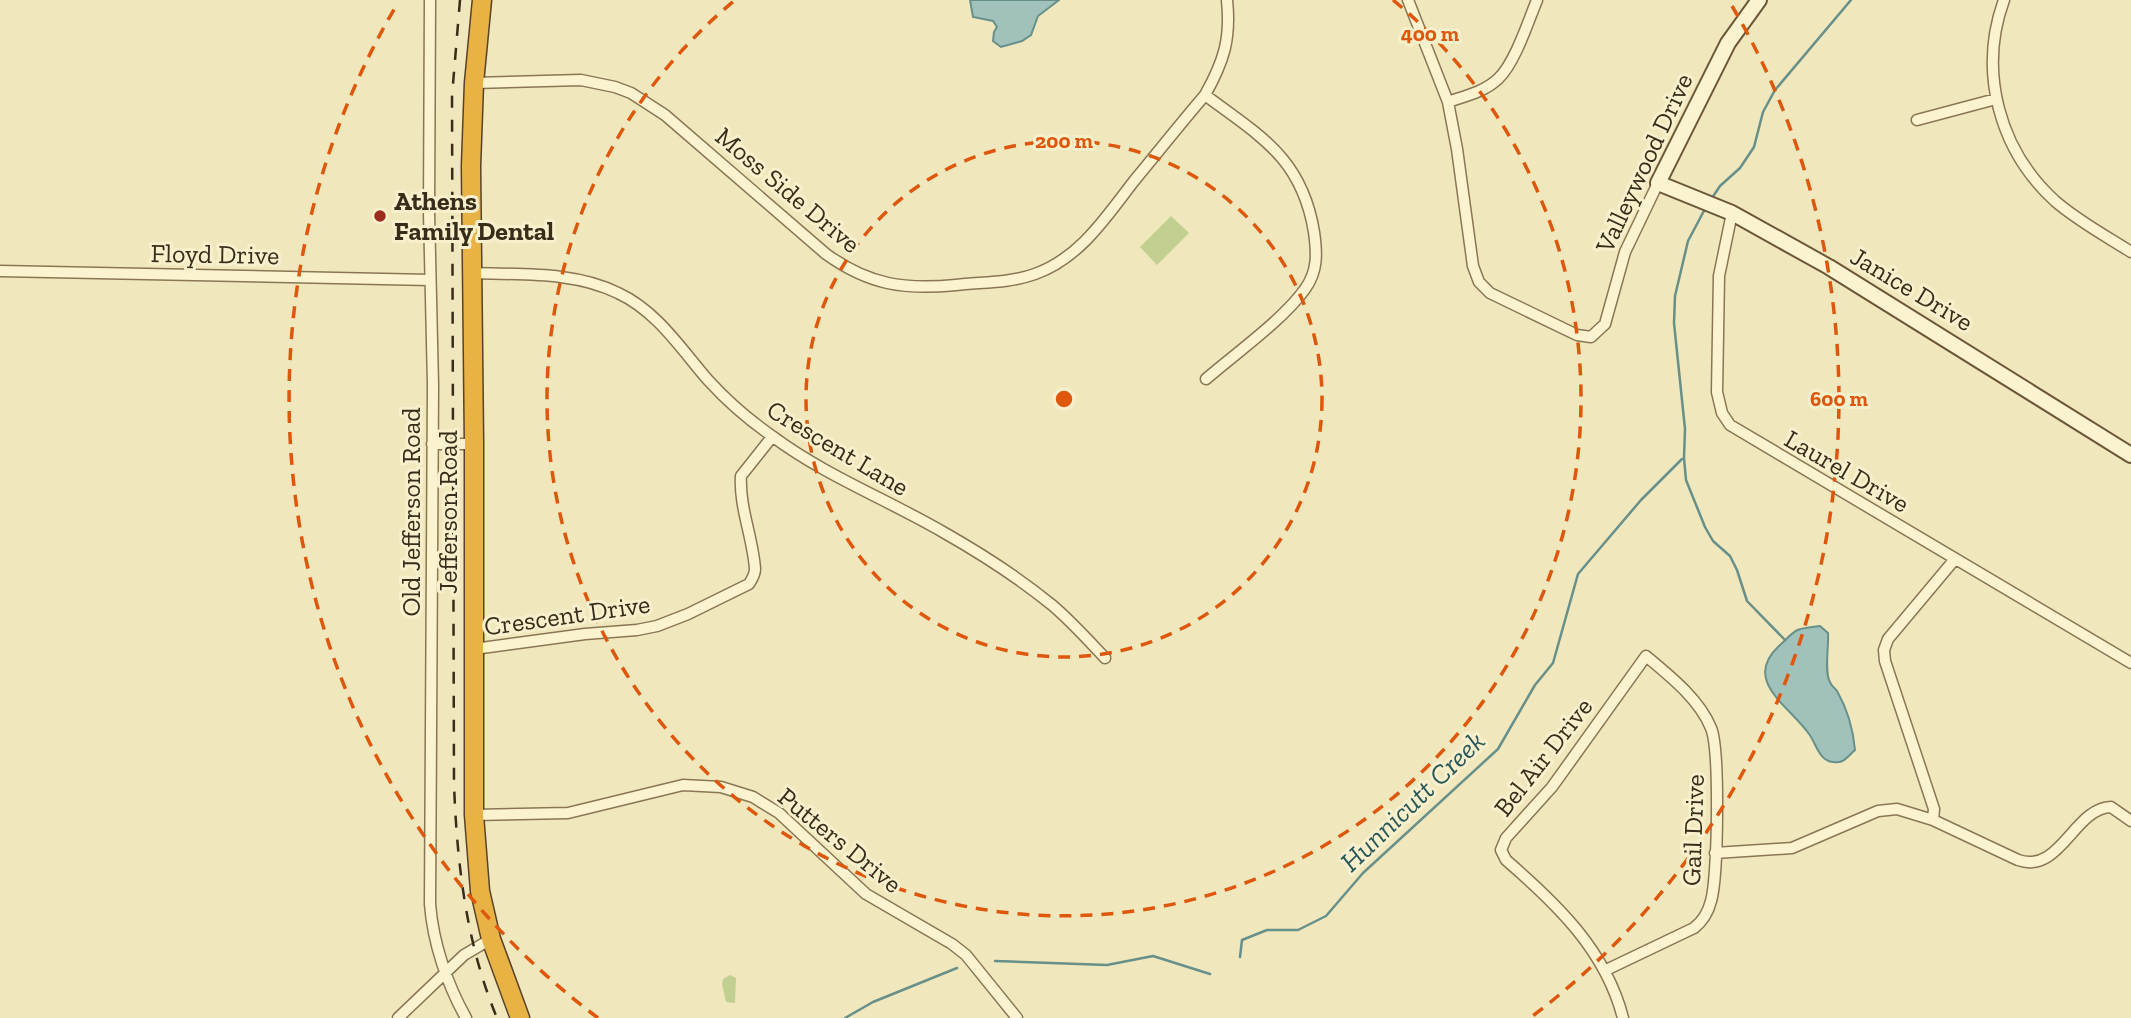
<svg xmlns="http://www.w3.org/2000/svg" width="2131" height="1018" viewBox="0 0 2131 1018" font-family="'Zilla Slab',serif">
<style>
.green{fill:#c1cf90}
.water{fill:#a1c2bb;stroke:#67908a;stroke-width:2}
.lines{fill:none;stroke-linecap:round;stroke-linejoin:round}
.stream{stroke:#67908a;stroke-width:2.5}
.street-casing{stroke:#8a7654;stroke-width:13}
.secondary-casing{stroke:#6b5738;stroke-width:18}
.highway-casing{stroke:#574329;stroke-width:21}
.street{stroke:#fbf3d0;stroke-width:10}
.secondary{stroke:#fbf3d0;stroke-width:14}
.highway{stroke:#e8b245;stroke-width:18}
.rail{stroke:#382c1a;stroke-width:2.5;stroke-dasharray:12 12;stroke-linecap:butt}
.ring{fill:none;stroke:#df570d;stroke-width:3.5;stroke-dasharray:12 9}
.poi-dot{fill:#9d2c20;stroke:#f8f0cc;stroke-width:2.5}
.labels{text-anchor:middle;stroke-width:6;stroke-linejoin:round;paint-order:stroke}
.street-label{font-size:26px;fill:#382c1a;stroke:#f8f0cc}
.poi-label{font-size:26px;font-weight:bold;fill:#382c1a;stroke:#f8f0cc;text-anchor:start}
.water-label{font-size:28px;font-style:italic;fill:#285759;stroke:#f8f0cc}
.centre{fill:#df570d;stroke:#f8f0cc;stroke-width:3.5}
.ring-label{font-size:21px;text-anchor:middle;font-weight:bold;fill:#df570d;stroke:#f8f0cc;stroke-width:6;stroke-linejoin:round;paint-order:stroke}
</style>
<rect width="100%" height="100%" fill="#f1e7bc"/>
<path class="green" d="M1171,216L1189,233L1157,265L1140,247Z
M730,975L736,978L735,1003L726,1002L722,984L723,979Z"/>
<path class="water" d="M970,0H1059L1038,16L1031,35L1022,41L1001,47L993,41L994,32L997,27L993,21L973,17Z
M1820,626L1828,633C1829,644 1824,673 1830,682C1831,686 1835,688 1837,691C1848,710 1853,728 1855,750C1848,756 1844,764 1833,762C1819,761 1816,743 1809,734C1791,707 1741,681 1779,646C1797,629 1793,629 1820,626Z"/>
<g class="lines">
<path class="stream" d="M1712,198L1720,186L1740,168L1754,147L1763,112L1775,90L1851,0
M1706,207L1688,241L1675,296L1674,323L1685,429L1684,458L1686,480L1705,527L1713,541L1730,556L1737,570L1747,601L1785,640
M1240,957L1242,940L1267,930H1298L1326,916L1363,873L1498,749L1535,685L1553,663L1578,574L1641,500L1682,459
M995,961L1107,965L1153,956L1210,974
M845,1018L873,1002L957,968"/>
<defs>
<path id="street" d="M430,0L429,212L433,385L430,904C433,943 447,984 466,1018
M1408,0L1448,102L1457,149L1473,266L1479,282L1490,293L1577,335L1591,337L1605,324L1625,252L1658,183
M2004,0C1978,71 1999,150 2055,201C2078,221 2106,236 2131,252
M474,83L581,80L615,87L631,93L665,115L826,254C869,285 904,290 956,285C982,282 1010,283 1035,274C1080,258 1106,217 1134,181C1158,152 1181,123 1205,95C1224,61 1231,39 1227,0
M1205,95C1260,136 1302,158 1314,232C1317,253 1318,271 1305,289C1284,319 1235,354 1206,379
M1448,102C1465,96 1484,92 1498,79C1515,63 1528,22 1537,0
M1917,120L1996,99
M1732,213L1719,276L1717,392L1722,413L1730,425L2131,663
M0,271L430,280
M473,273C521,275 574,271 618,293C657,311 681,349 708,380C727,401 749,420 772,436C824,475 886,499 943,532C980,553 1019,578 1052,605C1071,621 1088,640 1105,658
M432,444H474
M474,649L585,634L637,630L657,626L688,614L749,584C752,579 755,575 755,569C753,538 739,507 741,476L772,437
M474,815L568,813L683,785L721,787L753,797L779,813L866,894L952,944L966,955L1017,1018
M1933,820L1934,809L1885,661L1884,650L1888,639L1955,559
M1715,853L1792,848L1878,811L1897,809L1933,820L2018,860C2060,875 2074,808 2111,807L2131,821
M1606,970L1694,928C1703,921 1708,913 1711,901C1718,877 1720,750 1711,728C1699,699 1670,676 1646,656L1552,787L1506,838L1501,850L1506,860C1557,904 1606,951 1623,1018
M398,1018L464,955L491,939"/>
<path id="secondary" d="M1759,0L1728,43L1658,183L1732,213L1829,267L2131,455"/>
<path id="highway" d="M482,0L474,83L471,166L474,444V815L480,891L491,939L520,1018"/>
</defs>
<use href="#street" class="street-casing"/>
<use href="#secondary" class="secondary-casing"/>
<use href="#highway" class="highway-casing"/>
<use href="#street" class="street"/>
<use href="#secondary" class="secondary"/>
<use href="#highway" class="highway"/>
<path class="rail" d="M460,0L452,96L454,784C457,864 466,943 497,1018"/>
</g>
<g class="ring">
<circle cx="1064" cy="399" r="258"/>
<path d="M1393 0A517 517 0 1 1 735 0"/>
<path d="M598 1018A775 775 0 0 1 396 6M1732 6A775 775 0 0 1 1530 1018"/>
</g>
<circle class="poi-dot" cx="380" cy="216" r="7"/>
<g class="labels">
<g class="street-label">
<text transform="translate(1644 163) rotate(-65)" y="9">Valleywood Drive</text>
<text transform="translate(788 190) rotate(40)" y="9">Moss Side Drive</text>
<text transform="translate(215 254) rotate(1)" y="9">Floyd Drive</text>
<text transform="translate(1912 289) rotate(31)" y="9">Janice Drive</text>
<text transform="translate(838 448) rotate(31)" y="9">Crescent Lane</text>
<text transform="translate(1847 471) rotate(30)" y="9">Laurel Drive</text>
<text transform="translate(411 512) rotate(-90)" y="9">Old Jefferson Road</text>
<text transform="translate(448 512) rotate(-90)" y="9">Jefferson Road</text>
<text transform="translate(567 615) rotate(-8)" y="9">Crescent Drive</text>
<text transform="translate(1543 757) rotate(-52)" y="9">Bel Air Drive</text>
<text transform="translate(1693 830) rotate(-88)" y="9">Gail Drive</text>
<text transform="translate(840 840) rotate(39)" y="9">Putters Drive</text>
</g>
<g class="poi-label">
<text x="394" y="210">Athens<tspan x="394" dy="30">Family Dental</tspan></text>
</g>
<g class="water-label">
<text transform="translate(1412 801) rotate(-44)" y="10">Hunnicutt Creek</text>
</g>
</g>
<circle cx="1064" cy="399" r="10" class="centre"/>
<g class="ring-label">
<text x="1430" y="41">400 m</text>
<text x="1064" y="148">200 m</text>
<text x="1839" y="406">600 m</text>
</g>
</svg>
